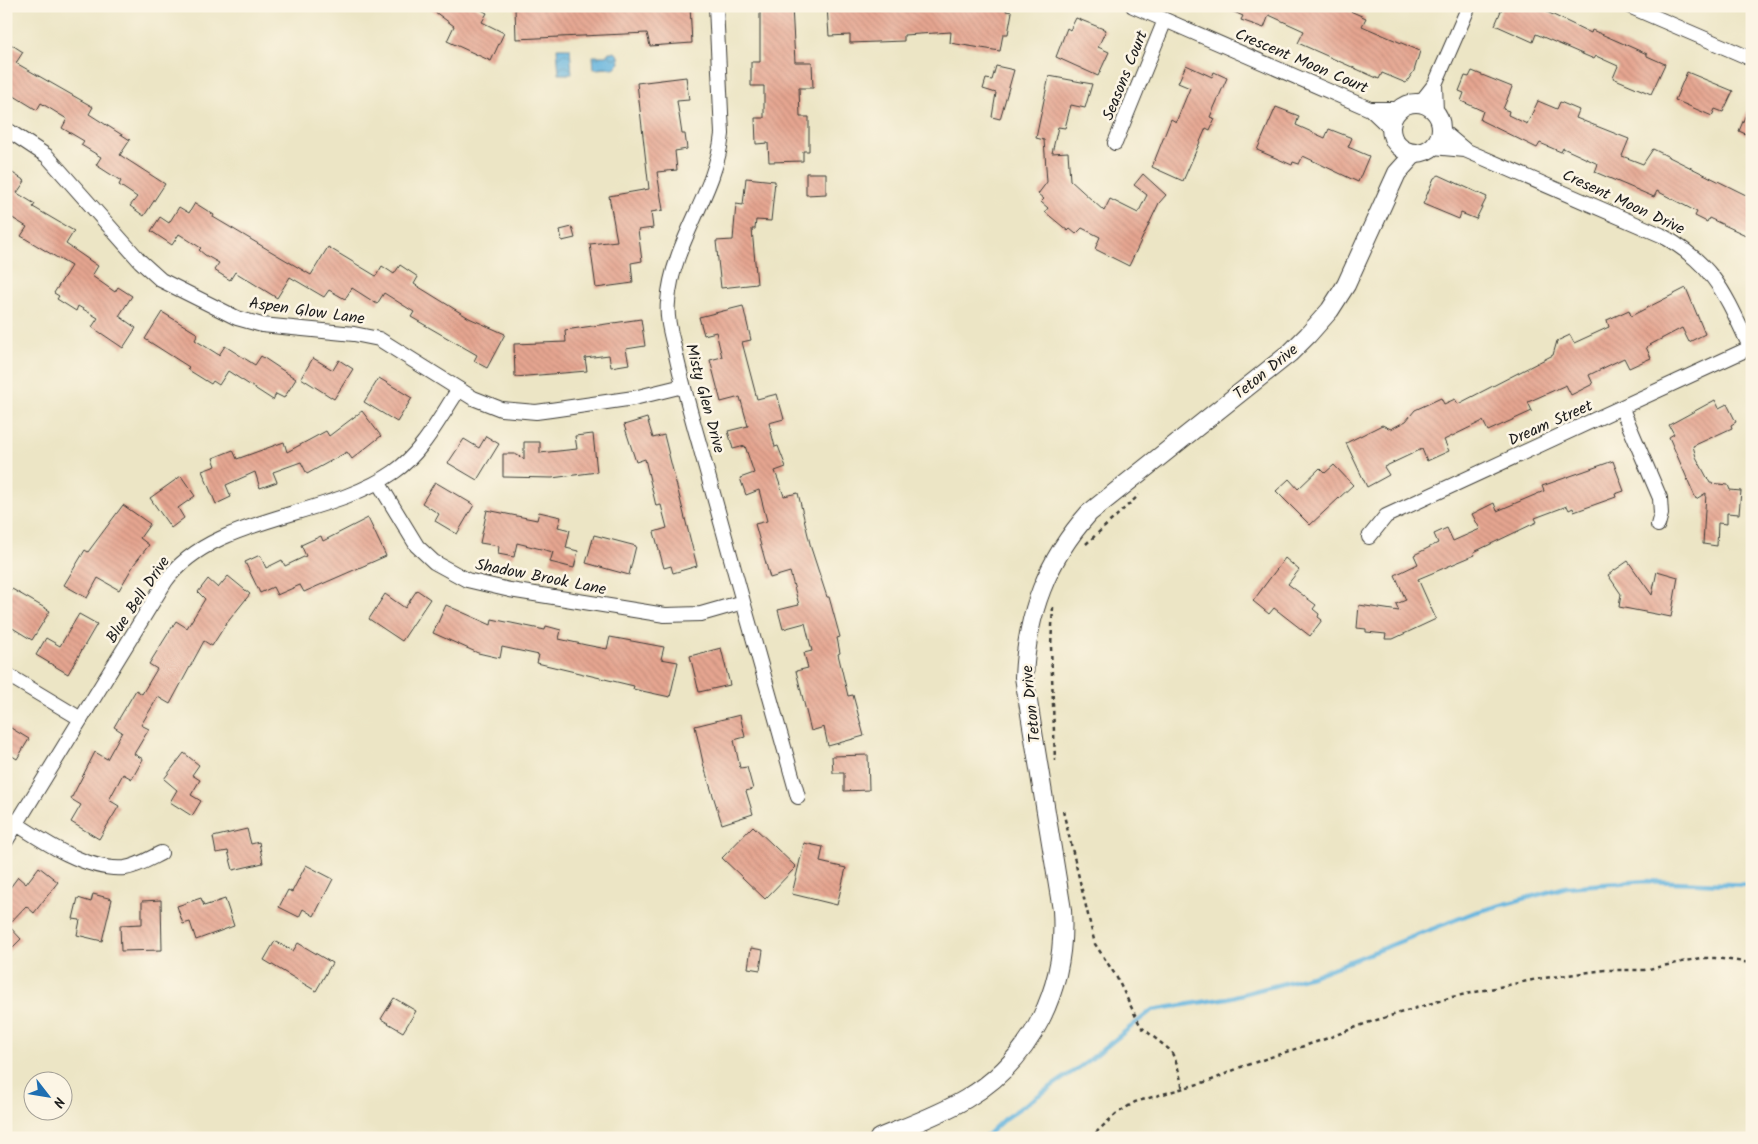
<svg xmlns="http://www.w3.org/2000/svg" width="1758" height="1144" viewBox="0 0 1758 1144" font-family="Kalam,sans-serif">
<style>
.water{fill:url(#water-waves);stroke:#40687d}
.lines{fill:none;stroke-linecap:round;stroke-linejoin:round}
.stream{stroke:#63b4de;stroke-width:4.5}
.building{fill:url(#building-back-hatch)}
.minor-casing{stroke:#3b3a35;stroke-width:16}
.tertiary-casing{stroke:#3b3a35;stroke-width:20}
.path{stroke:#3b3a35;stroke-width:2.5;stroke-dasharray:4 4;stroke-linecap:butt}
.minor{stroke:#fff;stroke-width:14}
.tertiary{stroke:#fff;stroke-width:18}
.labels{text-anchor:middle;stroke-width:5;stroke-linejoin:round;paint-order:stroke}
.street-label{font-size:16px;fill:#1c1c1c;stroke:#fcf5e5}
</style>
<defs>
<pattern id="water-waves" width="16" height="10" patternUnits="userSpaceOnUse" patternTransform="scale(1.25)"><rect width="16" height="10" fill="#63b4de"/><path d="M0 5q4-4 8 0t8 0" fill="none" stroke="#5192b3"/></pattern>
<pattern id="building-back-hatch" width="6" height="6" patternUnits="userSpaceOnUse" patternTransform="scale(1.25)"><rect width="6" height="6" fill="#e5a590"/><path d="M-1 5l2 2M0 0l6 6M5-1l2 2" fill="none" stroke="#c48d7c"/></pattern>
</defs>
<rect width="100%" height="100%" fill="#fcf5e5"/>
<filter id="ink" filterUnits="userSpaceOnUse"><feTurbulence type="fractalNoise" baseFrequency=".02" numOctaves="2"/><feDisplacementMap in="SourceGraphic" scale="10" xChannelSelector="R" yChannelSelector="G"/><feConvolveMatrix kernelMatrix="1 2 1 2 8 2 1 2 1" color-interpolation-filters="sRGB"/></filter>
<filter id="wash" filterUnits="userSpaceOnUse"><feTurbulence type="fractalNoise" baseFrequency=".0096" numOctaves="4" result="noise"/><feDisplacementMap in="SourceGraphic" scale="20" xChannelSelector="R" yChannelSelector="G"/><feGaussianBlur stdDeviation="1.12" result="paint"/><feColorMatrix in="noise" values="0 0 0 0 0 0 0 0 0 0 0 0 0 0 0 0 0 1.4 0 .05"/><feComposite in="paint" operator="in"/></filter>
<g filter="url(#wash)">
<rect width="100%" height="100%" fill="#ece5c5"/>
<path class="water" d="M557,48H570L572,74H559Z
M609,52H615L619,56L620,63L614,68L594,69L593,56H606Z"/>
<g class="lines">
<path class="stream" d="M984,1138L1004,1119L1087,1062L1152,1010L1228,998L1315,975L1473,913L1566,887L1646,881L1752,885"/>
</g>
<g id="blocks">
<path class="building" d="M427,6H474L487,13L482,22L504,33L491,61L447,41L454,26Z
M534,6H690L692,43L650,46L647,33L516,39L515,8Z
M760,6H792L795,62H812L813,88H799L800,117H809V151H803V161L769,162L768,143L756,144L755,118H764V86H751V62H760Z
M827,6H1007L1006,11L1012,12L1008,34H1003L1000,51L950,43L951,32L904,35V41L850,43V35L829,36Z
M1221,6H1339L1366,18L1362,26L1420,51L1414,71L1406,83L1382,73L1379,79L1298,43L1304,31L1269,15L1264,28L1241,20L1243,16Z
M1503,6H1540L1548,10L1547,12L1591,33L1592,30L1647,54V56L1665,64L1651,94L1613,78L1618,66L1596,56L1594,59L1536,34L1533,42L1495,25Z
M1076,18L1106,30L1098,47L1109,52L1098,76L1056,57L1067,28L1070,30Z
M6,41L23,52L16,63L93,107L89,114L130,140L120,155L165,184L144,216L130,206L137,197L119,185L121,181L96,165L101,157L81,145L84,141L62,128L67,119L41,103L37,110L6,91Z
M1186,65L1212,77L1214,72L1227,78L1210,117L1215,119L1210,130L1206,128L1183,181L1152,167L1171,119L1176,122L1190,88L1178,83Z
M996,66L1014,70L1000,119L992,117L996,93L983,89L986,79L992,80Z
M1472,71L1512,87L1503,109L1509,111L1508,115L1527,124L1538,101L1557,109L1560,102L1579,110L1576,118L1629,139L1622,156L1643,164L1653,149L1752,198V238L1709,218L1707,222L1695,216L1697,212L1657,191L1654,197L1595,172L1598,164L1563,148L1561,152L1540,143L1537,148L1480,120L1483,111L1461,101L1464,93L1459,91L1465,76L1469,77Z
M1687,72L1733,91L1723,112L1715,109L1712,116L1675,100Z
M1049,76L1092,84L1085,108L1071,105L1065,128L1058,127L1052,153L1068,152L1070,180L1104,211L1110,199L1138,213L1147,195L1134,185L1143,174L1166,195L1159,203L1129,266L1095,249L1100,237L1082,228L1076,234L1070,229L1068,231L1045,212L1048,208L1041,202L1044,199L1038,194L1047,182L1044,140L1036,138Z
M686,77L689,100L677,101L682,134H685L687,149L675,151L677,170L657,172L663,210L651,212L653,228L638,230L642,261L631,263L633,283L596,288L590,244L617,241L609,196L649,189L637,83Z
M1752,100V137L1739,131Z
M1276,107L1299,116L1296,125L1325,138L1329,129L1352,138L1348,147L1369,156L1358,182L1303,156L1299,164L1293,162L1292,165L1257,150Z
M11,172L25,181L17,193L35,204L33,207L74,231L66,244L98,266L92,276L115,292L118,287L132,296L119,316L136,328L123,348L92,327L98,318L78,306L76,311L57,299L59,296L54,293L71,266L21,236L27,227L6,214V179Z
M806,173H826V194L806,195Z
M1439,175L1487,197L1476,219L1461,213L1459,219L1423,204L1434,178Z
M746,178L775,181L771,221L756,220L755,229H752L757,284L721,288L716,241L733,240L736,204L743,205Z
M195,203L214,215L213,217L311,275L328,247L376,276L382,266L394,274L400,265L418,277L414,284L469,318L505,334L487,368L474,361L477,355L411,317L414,312L384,293L377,304L352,288L345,299L329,290L324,297L290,277L277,298L235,272L230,280L214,270L219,263L205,255L199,250L201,248L179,234L172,245L151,231L160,217L169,223L179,207L189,213Z
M572,227L575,238L562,241L560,230Z
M1686,288L1705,334L1689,342L1682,328L1646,347L1651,358L1629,368L1624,358L1589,375L1593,384L1571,395L1566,385L1528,402L1532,411L1488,431L1483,421L1444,440L1449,451L1427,461L1422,449L1384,467L1389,475L1367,487L1346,443L1382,425L1391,429L1406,421L1415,410L1441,398L1444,404L1455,399L1458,404L1553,355L1557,341L1570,335L1574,343L1609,327L1607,320L1629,310L1631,316Z
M743,306L751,340L742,342L757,399L777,394L784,419L769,423L775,447L778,446L786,467L775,471L784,496L798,493L811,548L827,597H829L840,637L837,638L840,653L838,654L848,696L853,695L864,736L828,746L824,727L811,731L796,671L808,668L804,653L812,651L805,623L783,629L778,610L799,605L790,572L770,578L755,524L767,521L759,490L746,495L740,478L754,473L745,446L733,449L728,431L748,426L740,397L721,402L710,360L722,357L716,332L704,335L699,317Z
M162,312L198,334L195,340L219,355L225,346L255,365L261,356L296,379L284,398L276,394L273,400L228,371L219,385L213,381L211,384L187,369L189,367L145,339Z
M641,319L645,346L626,349L629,364L611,367L609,355L585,358L587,371L515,377L514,344L566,342L565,330Z
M313,358L333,370L339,360L353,369L334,399L301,378Z
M379,378L412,398L397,422L364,402Z
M1715,400L1719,408L1727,404L1736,422L1731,425L1732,428L1693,446L1696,457L1710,483L1728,485L1730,490L1741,491L1739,514L1727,513V524L1718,523L1717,546L1703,544L1706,493L1696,499L1669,437L1674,434L1669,425Z
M362,411L381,436L352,459L347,452L307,474L301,462L273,472L277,482L260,488L255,472L226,485L231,497L216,504L202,471L216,466L213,458L233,450L237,459L284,442L287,452L326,431L329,436Z
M647,418L653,438L664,435L697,566L673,573L671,566L664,568L654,532L667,528L661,505L656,506L645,459L636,462L624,425Z
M593,434L597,472L552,478L503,477V454H515L524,459V442H540V453L577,449L575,436Z
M486,436L499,444L477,480L448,463L464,439L479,448Z
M1613,461L1624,491L1615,494L1616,497L1574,512L1573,508L1569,510L1567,506L1535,518L1537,522L1474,552L1475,555L1418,579L1436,619L1393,639H1385L1386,634L1366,632V629L1357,628L1359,605L1399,611L1396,604L1406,600L1395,575L1418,564L1414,555L1438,543L1434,534L1447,528L1453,541L1480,529L1472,514L1494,503L1497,511L1544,491L1542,486Z
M1334,465L1353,485L1310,525L1276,491L1289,479L1298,489L1320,468L1325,473Z
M181,476L195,496L178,508L184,518L171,528L150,498Z
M435,482L474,505L457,534L435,521L439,514L422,503Z
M123,505L150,524L140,538L149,545L135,563L119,590L98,578L87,598L64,585L85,550L88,552Z
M487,510L537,520L539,512L561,517L558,527L570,530L566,548L578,551L574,568L550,562L553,552L517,543L514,557L498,554L499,546L480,543Z
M368,518L386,556L304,592L300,585L277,595L273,587L260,593L245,562L260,555L266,568L282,560L285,566L306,556L301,545L321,536L323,541Z
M594,535L636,546L629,575L586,563Z
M1285,558L1299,570L1288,584L1316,605L1313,609L1319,614L1318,617L1322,620L1310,636L1274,608L1269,614L1253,601Z
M1628,561L1652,595L1657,571L1678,577L1671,617L1619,607L1621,594L1608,575Z
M228,576L250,594L226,624L212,646L204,641L170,704L158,697L141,725L149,729L134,754L143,759L132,779L123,774L109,800L119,806L99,839L71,822L81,805L71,799L95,752L107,759L122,732L114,727L136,690L142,694L157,669L149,664L176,621L187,628L205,599L198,592L208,579L218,588Z
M12,589L50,611L32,640L6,624V598Z
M417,590L430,599L402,641L369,619L385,594L405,608Z
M446,605L491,625L492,619L545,630L546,626L561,630L559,639L586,645L607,649L610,637L664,647L661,659L678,662L670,697L633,689L634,686L537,663L539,655L502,647L500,658L478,653L433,633Z
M79,614L97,624L68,674L36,655L46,638L60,646Z
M721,648L730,685L699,692L690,656Z
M740,715L745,737L734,740L740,768L747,767L753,789L746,791L753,814L722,824L704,767L695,726Z
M6,725L29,739L17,759L6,752Z
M184,753L199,765L192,775L200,780L191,795L201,801L192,816L170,802L177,790L164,779Z
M868,755L869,790L844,791V773H833L832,756Z
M753,826L796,867L765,899L722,858Z
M247,829L251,844L259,842L263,863L233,870L228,851L216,853L213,837Z
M804,843L823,847L820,862L846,868L837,905L792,894Z
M306,865L333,879L314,916L303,909L299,917L279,907L288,890L292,892Z
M39,867L58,882L34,913L26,906L8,925L21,939L6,954V893L18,877L26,884Z
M93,894L112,899L102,941L77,935L80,920L73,919L78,898L91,902Z
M201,898L204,906L225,899L234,926L196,940L190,922L183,924L177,906Z
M161,900L162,950L121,951L120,925L142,924V901Z
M275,941L293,951L298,943L332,963L316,991L264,960Z
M751,948L763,950L760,970L748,968Z
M394,998L416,1011L403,1032L381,1019Z"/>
</g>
</g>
<g filter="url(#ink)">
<use href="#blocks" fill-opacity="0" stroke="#3b3a35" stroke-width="1"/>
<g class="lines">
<defs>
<path id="minor" d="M716,6L722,134C716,194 672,242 668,302C666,320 672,337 676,355C683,387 692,418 701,450C733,566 765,681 798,797
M1133,6L1370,109L1391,129
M1629,6L1752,59
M1435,84L1436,112
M1420,103L1435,84L1469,6
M1370,109H1399
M6,129L47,156L140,261L161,280L237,318L262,325L354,334L379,339L473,398L501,409L536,412L551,410L634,398L683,386
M1441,130L1465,150L1661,235C1715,265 1725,294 1750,347
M1115,143L1165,20
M1433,147L1465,150
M1622,409L1660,498L1661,514L1658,525
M378,482L417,546L434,562L467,580L510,590L665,615L701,614L743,602
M1369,537L1386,516L1752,347
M6,674L81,719
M6,817C38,838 86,872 125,868C138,866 149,859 161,853
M6,841L165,582C212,515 327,519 394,472C422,453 440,417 459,389"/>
<path id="tertiary" d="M1391 128a25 25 0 1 1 50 0a25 25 0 1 1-50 0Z
M879,1138C908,1126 939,1115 966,1099C1033,1059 1067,987 1062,910L1024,677C1027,613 1047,560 1089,513L1290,353L1308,335L1330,310L1346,285L1397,173L1415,153"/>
</defs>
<use href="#minor" class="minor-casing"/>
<use href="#tertiary" class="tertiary-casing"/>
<path class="path" d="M1086,544L1139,495
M1053,607L1051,646L1055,761
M1063,811L1095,944L1116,976L1141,1027L1171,1051L1177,1064L1183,1089
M1090,1138L1116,1114L1135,1102L1212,1080L1241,1067L1328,1038L1367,1023L1452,997L1537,979L1605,970H1644L1701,958H1715L1752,963"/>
<use href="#minor" class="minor"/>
<use href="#tertiary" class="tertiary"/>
</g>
</g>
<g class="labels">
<g class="street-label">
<text transform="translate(1302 60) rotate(23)" y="6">Crescent Moon Court</text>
<text transform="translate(1124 75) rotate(-68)" y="6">Seasons Court</text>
<text transform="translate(1624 201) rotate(25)" y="6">Cresent Moon Drive</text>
<text transform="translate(307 310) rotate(8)" y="6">Aspen Glow Lane</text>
<text transform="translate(1265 371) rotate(-39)" y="6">Teton Drive</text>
<text transform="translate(706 398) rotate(75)" y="6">Misty Glen Drive</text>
<text transform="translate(1550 422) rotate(-24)" y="6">Dream Street</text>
<text transform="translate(541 576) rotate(11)" y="6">Shadow Brook Lane</text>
<text transform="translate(137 599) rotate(-56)" y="6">Blue Bell Drive</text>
<text transform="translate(1030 704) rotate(-96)" y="6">Teton Drive</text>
</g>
</g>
<rect width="1758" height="1144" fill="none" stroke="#fcf5e5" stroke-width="25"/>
<g transform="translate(48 1096) rotate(121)"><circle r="24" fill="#fcf5e5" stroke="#a29e95"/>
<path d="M0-4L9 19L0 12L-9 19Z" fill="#1f6fb2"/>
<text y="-8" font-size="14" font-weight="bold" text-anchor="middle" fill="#1c1c1c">N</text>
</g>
</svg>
